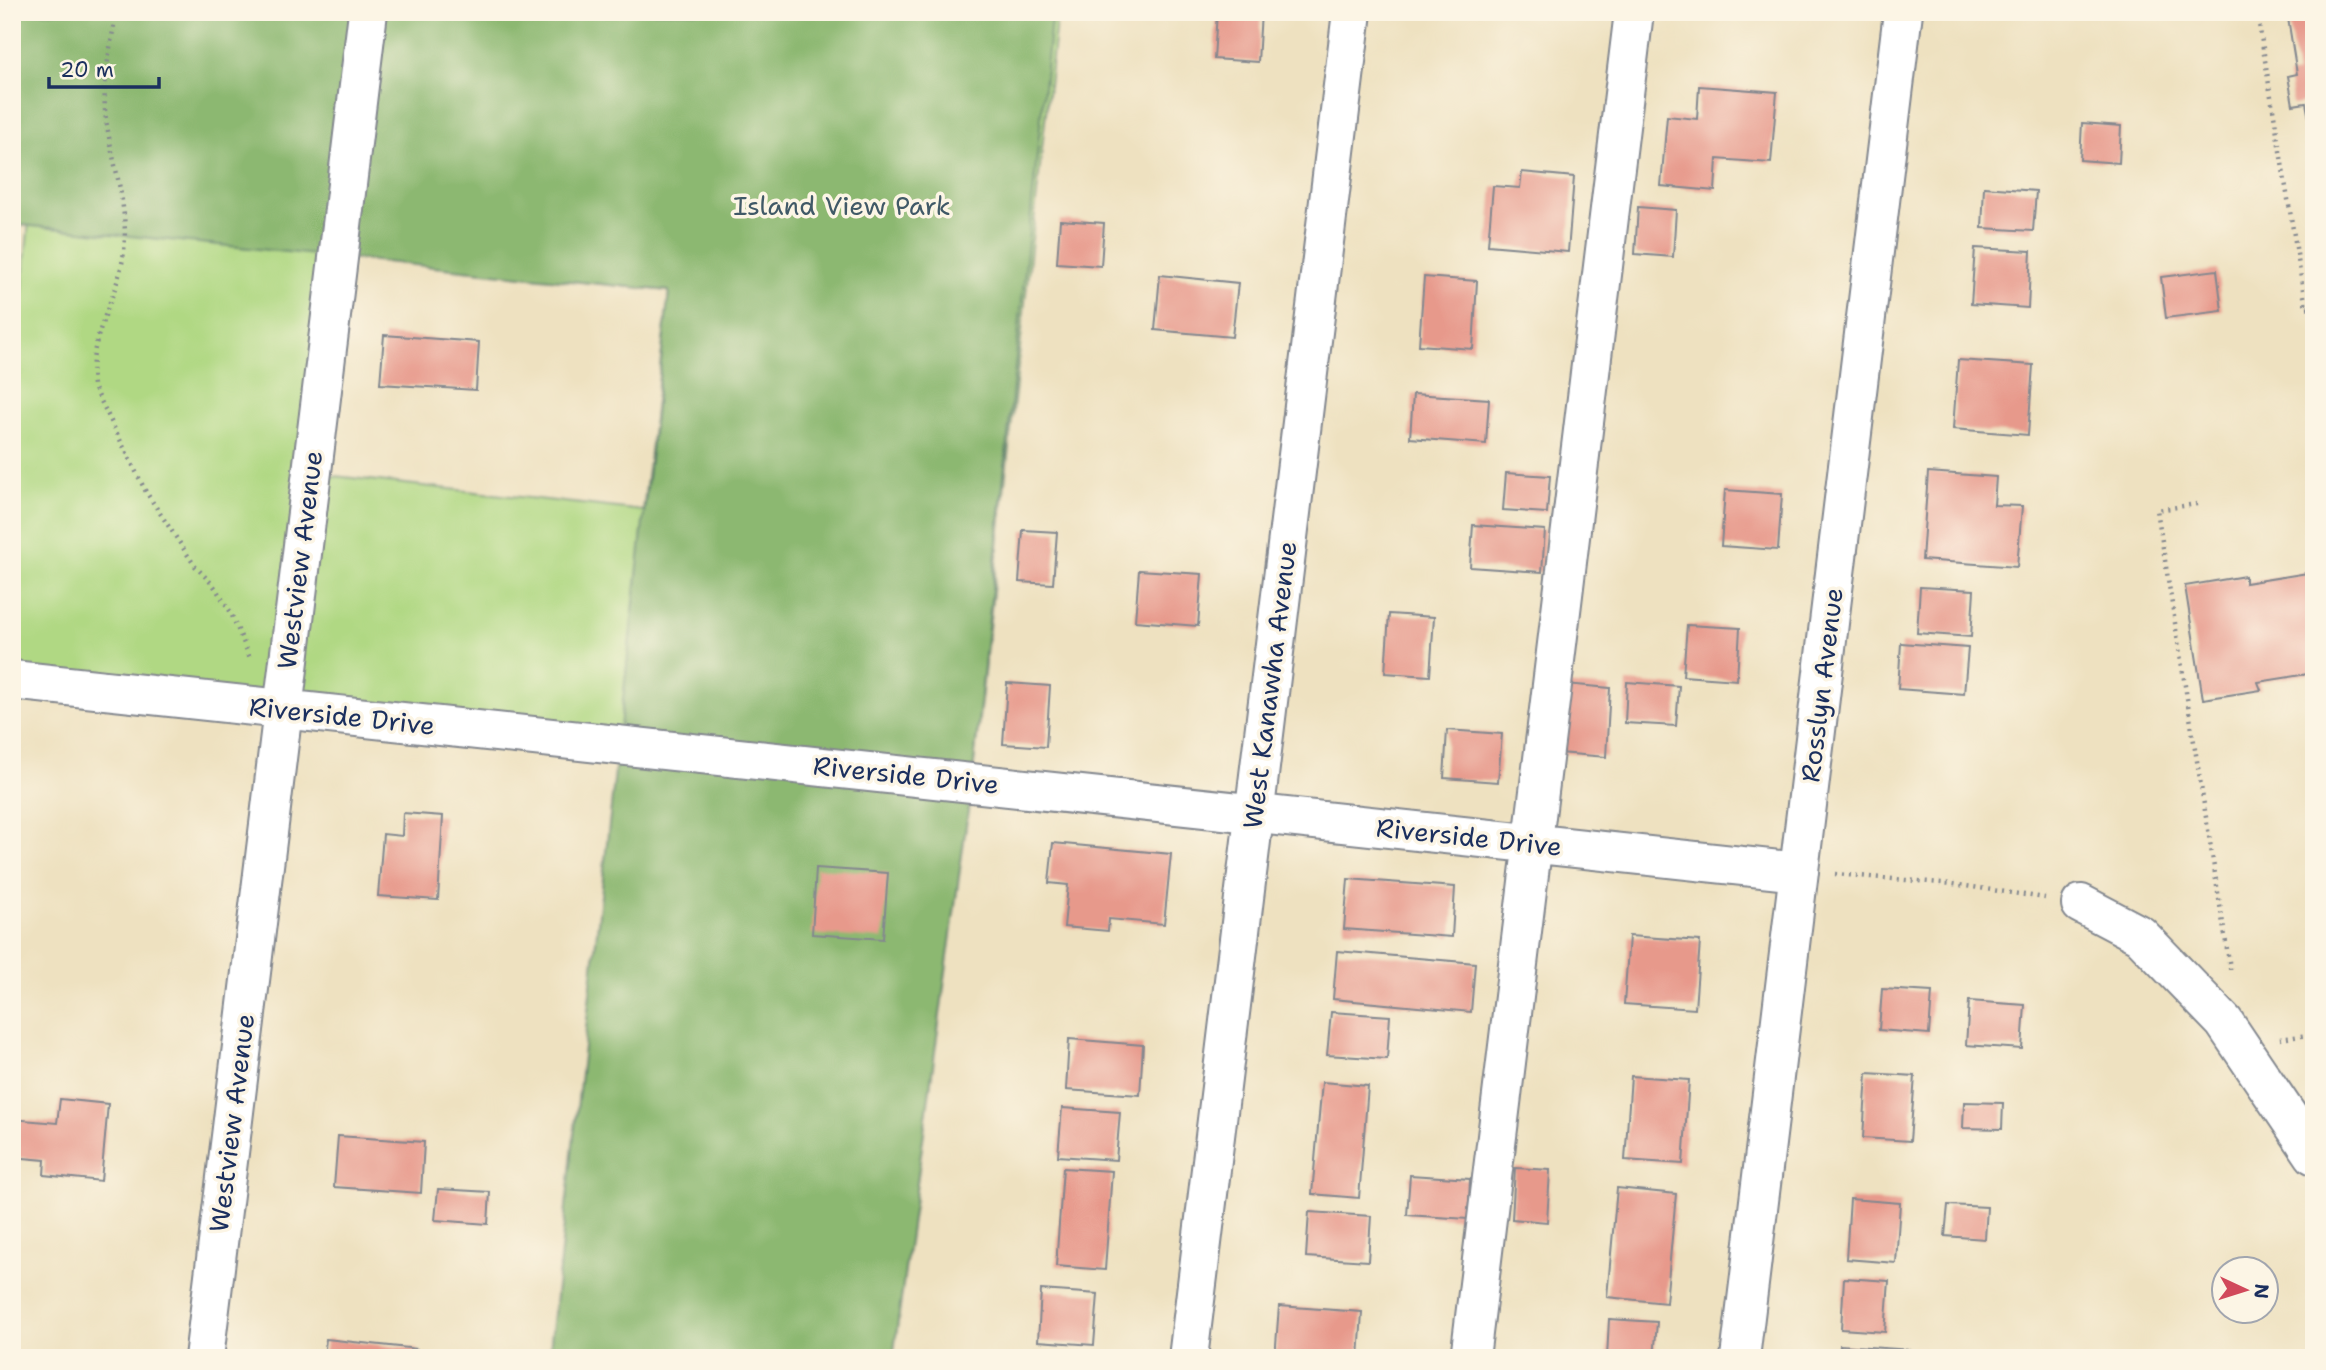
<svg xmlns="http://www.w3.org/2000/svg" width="2326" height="1370" viewBox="0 0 2326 1370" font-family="'Shantell Sans',sans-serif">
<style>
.green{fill:#b0d883;stroke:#668470;stroke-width:2;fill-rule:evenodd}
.forest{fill:#8cb871;stroke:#547468;stroke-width:2}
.building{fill:#e7998b}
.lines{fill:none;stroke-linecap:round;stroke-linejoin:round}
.minor-casing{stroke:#84888f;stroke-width:42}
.path{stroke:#84888f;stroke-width:4.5;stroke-dasharray:2 5;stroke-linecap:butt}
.minor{stroke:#fff;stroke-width:38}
.labels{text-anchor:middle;stroke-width:7;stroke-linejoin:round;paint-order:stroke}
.park-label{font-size:26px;fill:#405967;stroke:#fcf5e5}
.street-label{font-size:26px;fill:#1b2f5e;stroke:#fcf5e5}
</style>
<rect width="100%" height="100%" fill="#fcf5e5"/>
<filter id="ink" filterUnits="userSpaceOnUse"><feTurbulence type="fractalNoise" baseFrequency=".0143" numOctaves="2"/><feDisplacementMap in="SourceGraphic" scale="14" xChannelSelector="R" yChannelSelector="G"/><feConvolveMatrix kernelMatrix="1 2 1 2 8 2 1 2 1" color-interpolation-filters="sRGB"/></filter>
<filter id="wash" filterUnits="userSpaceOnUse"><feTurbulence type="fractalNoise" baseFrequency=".00686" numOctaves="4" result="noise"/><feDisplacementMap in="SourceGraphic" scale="28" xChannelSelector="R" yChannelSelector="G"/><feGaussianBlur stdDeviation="1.57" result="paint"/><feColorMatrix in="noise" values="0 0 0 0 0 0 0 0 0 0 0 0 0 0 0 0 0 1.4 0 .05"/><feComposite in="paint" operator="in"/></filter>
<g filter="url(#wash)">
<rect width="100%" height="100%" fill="#eee1c0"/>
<path class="green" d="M49,12H1057L972,782L12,680V398ZM338,256L669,291L643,511L326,475Z"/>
<path class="forest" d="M12,12H1052L972,782L893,1358H549L669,291L12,224Z"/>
<g id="blocks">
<path class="building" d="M1217,12H1261L1258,62L1214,59Z
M2287,12H2314V143L2306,103L2293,105L2288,76L2297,74Z
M1699,86L1777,92L1771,163L1717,159L1715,191L1661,186L1667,116L1697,119Z
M2082,123L2121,126L2119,163L2080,160Z
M1522,172L1574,177L1568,252L1488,245L1493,186L1520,188Z
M1984,187L2036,191L2033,231L1982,228Z
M1638,207L1676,210L1673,257L1635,254Z
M1060,220L1104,223L1101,266L1057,263Z
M1975,248L2031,251L2028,308L1971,304Z
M2217,270L2222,311L2166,318L2161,277Z
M1160,275L1238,283L1232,337L1155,330Z
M1424,277L1477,281L1473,349L1419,345Z
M384,335L479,342L476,390L380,384Z
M1958,360L2033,365L2028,435L1953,429Z
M1413,394L1489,399L1486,444L1410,438Z
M1928,472L1996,477L1994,505L2022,506L2017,567L1922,560Z
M1506,473L1550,476L1547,513L1503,510Z
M1725,490L1782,494L1778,550L1721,546Z
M1473,525L1545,530L1542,572L1470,567Z
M1023,530L1057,532L1053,584L1019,582Z
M1139,570L1202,574L1198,626L1135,621Z
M2314,572V673L2258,682L2261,690L2203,699L2185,586L2245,576V583Z
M1920,587L1974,590L1971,637L1917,633Z
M1389,614L1434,617L1430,676L1385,673Z
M1687,625L1740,628L1737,680L1683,676Z
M1901,643L1968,648L1964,694L1898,689Z
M1627,682L1679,686L1676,726L1625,723Z
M1007,683L1050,686L1046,747L1003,744Z
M1565,684L1610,688L1606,757L1560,753Z
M1447,730L1502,734L1498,782L1444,778Z
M403,813L443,816L438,900L378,896L383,834L402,836Z
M1053,843L1171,854L1164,924L1109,919L1108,931L1064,927L1068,885L1049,883Z
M816,868L888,873L883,939L812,934Z
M1348,879L1455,887L1452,937L1344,929Z
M1629,936L1700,941L1695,1009L1624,1004Z
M1337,951L1475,963L1471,1012L1333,999Z
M1882,989L1932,992L1929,1034L1879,1030Z
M1969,1001L2025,1005L2022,1049L1966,1045Z
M1331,1012L1390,1016L1387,1059L1327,1055Z
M1069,1039L1143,1045L1140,1095L1066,1090Z
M1867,1073L1915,1076L1910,1141L1863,1138Z
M1631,1076L1689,1080L1683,1164L1625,1160Z
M1322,1082L1368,1086L1359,1198L1312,1194Z
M60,1099L108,1104L101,1181L44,1175L45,1160L12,1157V1119L57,1123Z
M1964,1102L2003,1103L2002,1129L1963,1128Z
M1062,1108L1120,1112L1116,1160L1058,1156Z
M338,1136L424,1142L421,1193L334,1187Z
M1063,1168L1112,1171L1105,1270L1056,1266Z
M1515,1168L1550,1170L1547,1222L1512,1219Z
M1410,1175L1470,1179L1468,1219L1407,1215Z
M1617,1188L1676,1194L1666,1303L1607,1297Z
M438,1189L490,1192L488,1224L435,1220Z
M1850,1199L1900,1203L1896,1263L1846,1259Z
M1948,1205L1987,1207L1985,1239L1945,1236Z
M1309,1212L1371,1216L1368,1261L1306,1257Z
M1844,1278L1889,1281L1885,1332L1841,1329Z
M1041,1290L1098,1294L1094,1345L1038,1341Z
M1279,1306L1362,1312L1359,1358H1275Z
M1609,1319L1657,1322L1654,1358H1607Z
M326,1339L417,1349L416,1358H324Z
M1840,1345L1911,1350V1358H1839Z"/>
</g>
</g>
<g filter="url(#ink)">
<use href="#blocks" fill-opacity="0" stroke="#84888f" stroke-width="2"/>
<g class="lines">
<defs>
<path id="minor" d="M12,680L1799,872
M2081,904L2140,935L2224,1022L2314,1155
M204,1358L368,12
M1188,1358L1352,12
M1470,1358L1634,12
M1740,1358L1903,12"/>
</defs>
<use href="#minor" class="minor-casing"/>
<path class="path" d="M116,12C111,46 101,85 106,119C112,163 129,206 124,251C119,297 87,337 93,385L146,492L195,566L214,586L230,611L250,658
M2257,12L2306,308L2314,307
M2197,504L2157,510L2231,974
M1835,874L1953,884L2045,898
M2280,1039L2314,1034"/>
<use href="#minor" class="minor"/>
</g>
</g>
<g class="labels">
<g class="park-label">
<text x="842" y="215">Island View Park</text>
</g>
<g class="street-label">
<text transform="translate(300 560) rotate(-83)" y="9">Westview Avenue</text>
<text transform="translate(1270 685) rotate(-83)" y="9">West Kanawha Avenue</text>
<text transform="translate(1822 685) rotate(-83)" y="9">Rosslyn Avenue</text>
<text transform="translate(342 716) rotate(6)" y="9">Riverside Drive</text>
<text transform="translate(906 775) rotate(6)" y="9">Riverside Drive</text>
<text transform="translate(1469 837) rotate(6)" y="9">Riverside Drive</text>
<text transform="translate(232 1123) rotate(-83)" y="9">Westview Avenue</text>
</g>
</g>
<rect width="2326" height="1370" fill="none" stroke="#fcf5e5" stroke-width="42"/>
<g transform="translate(2245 1290) rotate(94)"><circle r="33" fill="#fcf5e5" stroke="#a2a6af" stroke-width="2"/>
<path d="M0-5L12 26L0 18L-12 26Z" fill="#d1495b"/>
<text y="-10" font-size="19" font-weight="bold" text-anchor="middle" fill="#1b2f5e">N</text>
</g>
<path d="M49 77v10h110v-10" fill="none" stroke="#1b2f5e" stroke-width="3.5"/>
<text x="60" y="77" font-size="21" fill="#1b2f5e" stroke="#fcf5e5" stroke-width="5" paint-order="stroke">20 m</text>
</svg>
